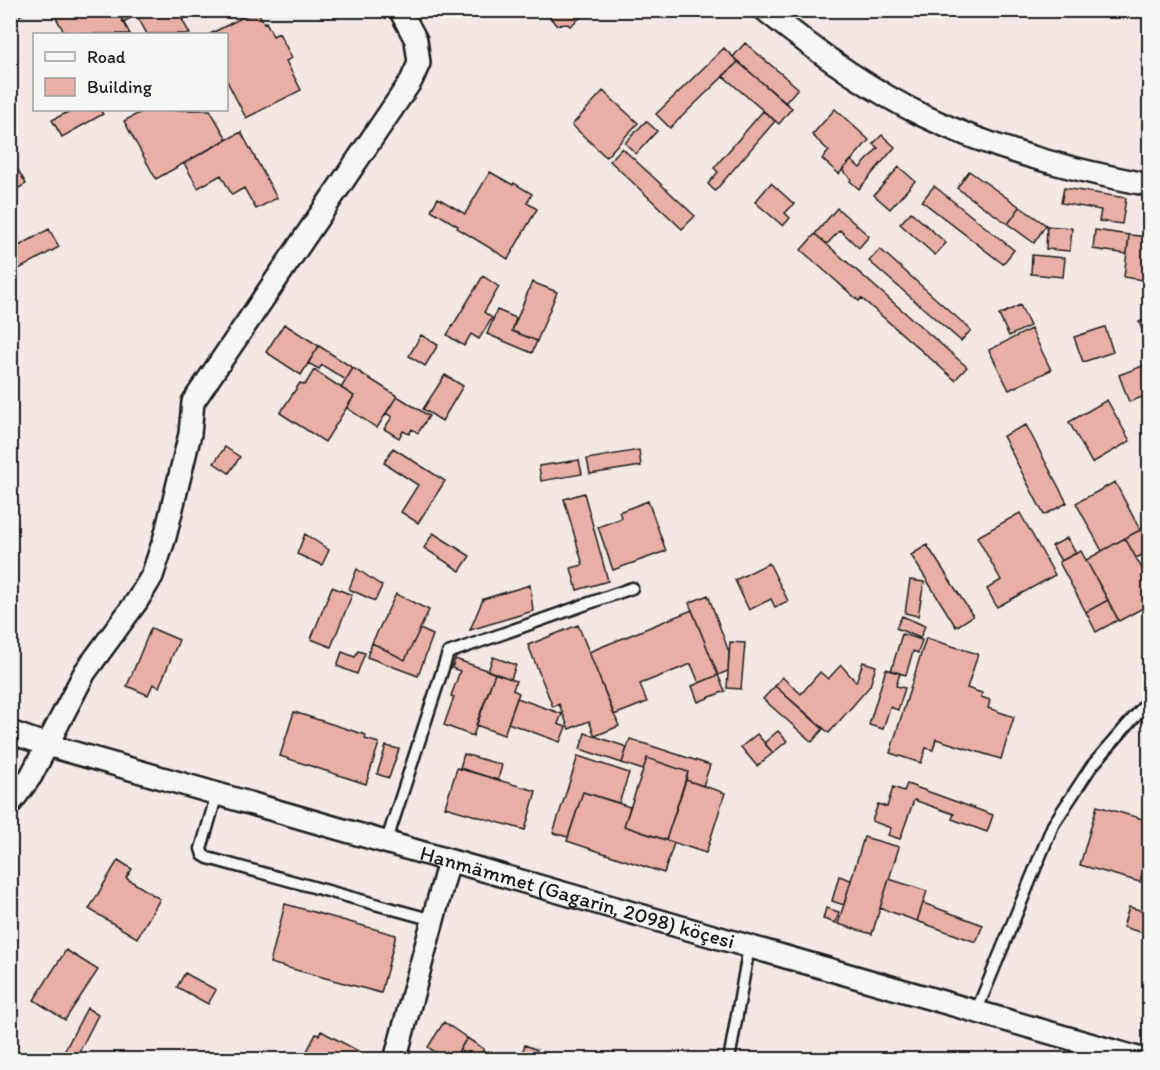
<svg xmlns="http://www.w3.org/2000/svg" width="1160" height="1070" viewBox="0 0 1160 1070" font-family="Itim,sans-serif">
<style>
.building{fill:#e9afa6;stroke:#1c1c1c;stroke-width:1.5}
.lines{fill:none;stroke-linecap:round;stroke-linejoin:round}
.lane-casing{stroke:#1c1c1c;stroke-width:15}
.street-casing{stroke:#1c1c1c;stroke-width:26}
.lane{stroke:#f6f6f2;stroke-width:10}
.street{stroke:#f6f6f2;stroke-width:21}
.labels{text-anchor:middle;stroke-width:5;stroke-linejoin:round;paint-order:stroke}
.street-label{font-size:21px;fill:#1c1c1c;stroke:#f6f6f2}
</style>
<rect width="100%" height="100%" fill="#f3e8e3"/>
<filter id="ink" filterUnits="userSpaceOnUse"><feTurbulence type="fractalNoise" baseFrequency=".0167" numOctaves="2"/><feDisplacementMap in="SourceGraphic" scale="12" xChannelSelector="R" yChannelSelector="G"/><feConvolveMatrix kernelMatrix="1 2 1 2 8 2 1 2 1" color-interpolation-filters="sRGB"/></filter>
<g filter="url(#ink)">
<path class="building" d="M10,10H30L10,21Z
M52,10H117L130,34H65Z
M117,10H129L133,17L123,22Z
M134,10H177L190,34H147Z
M177,10H199L182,20Z
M257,10L264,23L266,22L273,36L279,33L292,58L286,61L301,90L246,118L226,79V34H210Z
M550,10H590L570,26L568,24L556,25L549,16Z
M745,43L798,88L785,103L733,57Z
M724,48L738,62L670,128L656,114Z
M738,62L792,108L779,124L723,76Z
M603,91L638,123L606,157L572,125Z
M835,109L869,140L839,174L822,159L829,151L812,135Z
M72,110H100L103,114L62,137L52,120Z
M145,110H210L227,139L156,179L124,121Z
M763,111L775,121L715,191L708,184L718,172L714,168Z
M646,121L657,131L636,154L625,143Z
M241,132L277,198L256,209L244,188L232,195L221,175L198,188L184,163Z
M882,135L895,147L859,189L850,181L851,179L842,170L851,160L860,168L878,148L873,144Z
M622,148L695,216L682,229L610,161Z
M16,166L26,184L10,193V169Z
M899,167L915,181L890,209L874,195Z
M969,171L1020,207L1008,224L957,188Z
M490,172L513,185L514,183L532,194L527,203L537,209L508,259L457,228L458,226L431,210L438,198L465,214Z
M771,183L794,204L785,213L790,218L783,226L755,202Z
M934,186L1014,250L1003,264L922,201Z
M1064,188L1126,198L1122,224L1099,221L1101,210L1061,203Z
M1020,207L1046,225L1034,243L1008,224Z
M837,208L869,236L859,248L840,230L827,244L815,234Z
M911,212L946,243L935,255L900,224Z
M1047,226L1072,228L1070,251L1046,249Z
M49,229L59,247L10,274V251Z
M1095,230L1129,235L1127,254L1093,249Z
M815,234L967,367L955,380L861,298L859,301L801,250Z
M1129,235L1150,237V281L1124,277Z
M880,249L971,330L961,341L869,261Z
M1032,255L1065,258L1063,277L1031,274Z
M483,276L499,287L484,312L492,318L479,339L471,334L464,346L447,335Z
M532,282L557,292L537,341L512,331Z
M1020,305L1030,326L1009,336L999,315Z
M497,310L516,318L512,331L537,341L532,353L487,334Z
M1150,318V351L1139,322Z
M284,324L319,346L301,375L266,352Z
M1105,327L1113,352L1083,362L1074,337Z
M1031,329L1051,370L1009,390L989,350Z
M421,335L438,345L425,366L409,356Z
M319,346L353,368L346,380L322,365L319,369L308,363Z
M1150,363V394L1129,402L1119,375Z
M353,368L397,396L377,428L347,408L354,396L341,388Z
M314,370L354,396L325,442L280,413L300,383L305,385Z
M445,375L463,386L442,421L423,409Z
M397,396L429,416L418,433L412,429L409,434L403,431L399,438L384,429L392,417L386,413Z
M1107,400L1130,441L1092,463L1069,422Z
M1026,425L1067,503L1044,515L1003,436Z
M225,447L240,457L229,473L214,463Z
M393,448L445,481L418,523L401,512L418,485L384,463Z
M639,450L641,466L590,474L587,459Z
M579,460L582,474L541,481L539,466Z
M1115,482L1140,530L1102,551L1076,503Z
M584,493L608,581L577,590L571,568L583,565L564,499Z
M648,501L666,551L613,570L598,527L622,518L619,512Z
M1020,513L1055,575L997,607L987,589L1001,580L977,537Z
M1148,526L1150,530V551L1136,558L1125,538Z
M433,533L470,556L460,571L424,548Z
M305,534L329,550L322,565L297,554Z
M1067,538L1076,553L1061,561L1052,546Z
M1125,538L1150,583V604L1119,621L1086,560Z
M927,545L973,616L956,627L911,555Z
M1081,551L1108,600L1086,612L1059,562Z
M769,563L788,601L775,607L771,599L749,610L735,580Z
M357,569L382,586L375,601L349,589Z
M910,580L924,582L918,616L905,613Z
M530,585L533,611L470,630L483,599Z
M332,587L352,595L331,647L311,639Z
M396,594L429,610L405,660L372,643Z
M708,595L729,652L728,671L718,675L689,603Z
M1108,600L1118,620L1096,632L1086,612Z
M692,610L718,675L699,683L691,664L640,684L647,702L614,715L589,652Z
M902,616L925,626L920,638L896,628Z
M578,625L619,726L595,736L589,721L569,729L559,704L553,707L528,645Z
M151,628L179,640L159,687L153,684L148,695L127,686Z
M420,629L433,635L418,676L367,657L372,643L405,660Z
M902,634L922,640L918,653L913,651L906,675L891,671Z
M926,638L978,654L967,688L982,693L981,697L990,700L988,708L1014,717L1001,759L936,739L933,750L926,748L921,763L890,753Z
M730,642L745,643L741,689L727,688Z
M358,651L365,653L357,674L337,666L342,652L355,657Z
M493,657L516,665L511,679L488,671Z
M455,659L495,673L473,736L444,725L454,697L451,696L460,671L452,668Z
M863,662L876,666L870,686L829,733L775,686L782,677L801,694L820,672L828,679L841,665L856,682Z
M886,669L900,673L896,686L905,688L898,710L890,707L883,729L869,725Z
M495,673L516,681L513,690L519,693L504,735L476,725Z
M718,675L725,691L698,702L692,686Z
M775,686L823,729L812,742L763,699Z
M517,698L562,714L558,724L566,727L560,742L508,723Z
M294,712L366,735L365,739L379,743L366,784L280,756Z
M778,731L787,741L773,753L764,743Z
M585,733L627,747L622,763L580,749Z
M757,734L773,753L757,766L741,747Z
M630,739L710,765L703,786L686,780L688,772L647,758L643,770L622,763Z
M386,746L399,749L389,778L377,774Z
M464,754L502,765L498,780L460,768Z
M578,756L629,773L619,803L583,792L568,837L553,833Z
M647,758L688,772L666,840L624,826Z
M457,768L536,791L525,830L445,807Z
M686,780L725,793L706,853L666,840Z
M907,784L993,815L987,832L952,819L954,814L914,800L900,839L888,835L891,828L872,821L878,804L887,807L893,787L904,791Z
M583,792L630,807L624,826L674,843L664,873L567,841Z
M1097,806L1150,821V848L1140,882L1080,865Z
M864,837L899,847L872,934L838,924Z
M118,860L132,869L126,878L160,899L137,938L89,909Z
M839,876L851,880L844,905L832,901Z
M889,879L927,891L917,921L880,908Z
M923,903L983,925L976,942L917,921Z
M285,904L396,935L381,993L270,963Z
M1129,907L1150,913V935L1123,927Z
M826,908L839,912L836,923L823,919Z
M66,950L98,970L65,1020L34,1000Z
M185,973L216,990L208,1004L177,987Z
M87,1008L98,1015L75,1060H73L63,1054Z
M444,1022L467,1038L453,1060H447L428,1047Z
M321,1031L360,1052L356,1060H314L305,1055L316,1034L319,1035Z
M467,1038L484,1049L477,1060H471L459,1051Z
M525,1045L537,1050L533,1060H519Z
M794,1054L823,1060H793Z"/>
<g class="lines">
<defs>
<path id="lane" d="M217,794L201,849L203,855L208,858L433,920
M386,843L448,653L632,588
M976,1012L1053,825L1091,767L1150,699
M729,1060L749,947"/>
<g id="street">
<path d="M765,10C814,50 866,88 924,116C994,150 1073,170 1150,185"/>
<path id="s1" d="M10,732L47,745L1145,1060"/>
<path d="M10,804L31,776L85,672L137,601L152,576L165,537L190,434L193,402L411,81L419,63L416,40L400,10"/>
<path d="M395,1060L449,861"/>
</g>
</defs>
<use href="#lane" class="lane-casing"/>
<use href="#street" class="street-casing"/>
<use href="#lane" class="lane"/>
<use href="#street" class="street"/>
</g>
</g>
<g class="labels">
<g class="street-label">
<text dy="7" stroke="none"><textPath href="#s1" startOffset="591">Hanmämmet (Gagarin, 2098) köçesi</textPath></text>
</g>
</g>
<rect width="1160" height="1070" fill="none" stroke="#f6f6f2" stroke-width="36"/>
<rect x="18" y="18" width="1124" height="1034" fill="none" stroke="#1c1c1c" stroke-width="2" filter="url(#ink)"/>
<rect x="33" y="33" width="195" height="78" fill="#f6f6f2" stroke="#9f9f9c" stroke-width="1.5"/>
<rect x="45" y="52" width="30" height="9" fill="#f6f6f2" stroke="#9f9f9c" stroke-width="1.5"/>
<text x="87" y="63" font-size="18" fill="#1c1c1c">Road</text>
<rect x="45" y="78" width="30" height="18" fill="#e9afa6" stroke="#9f9f9c" stroke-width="1.5"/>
<text x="87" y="93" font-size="18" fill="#1c1c1c">Building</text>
</svg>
